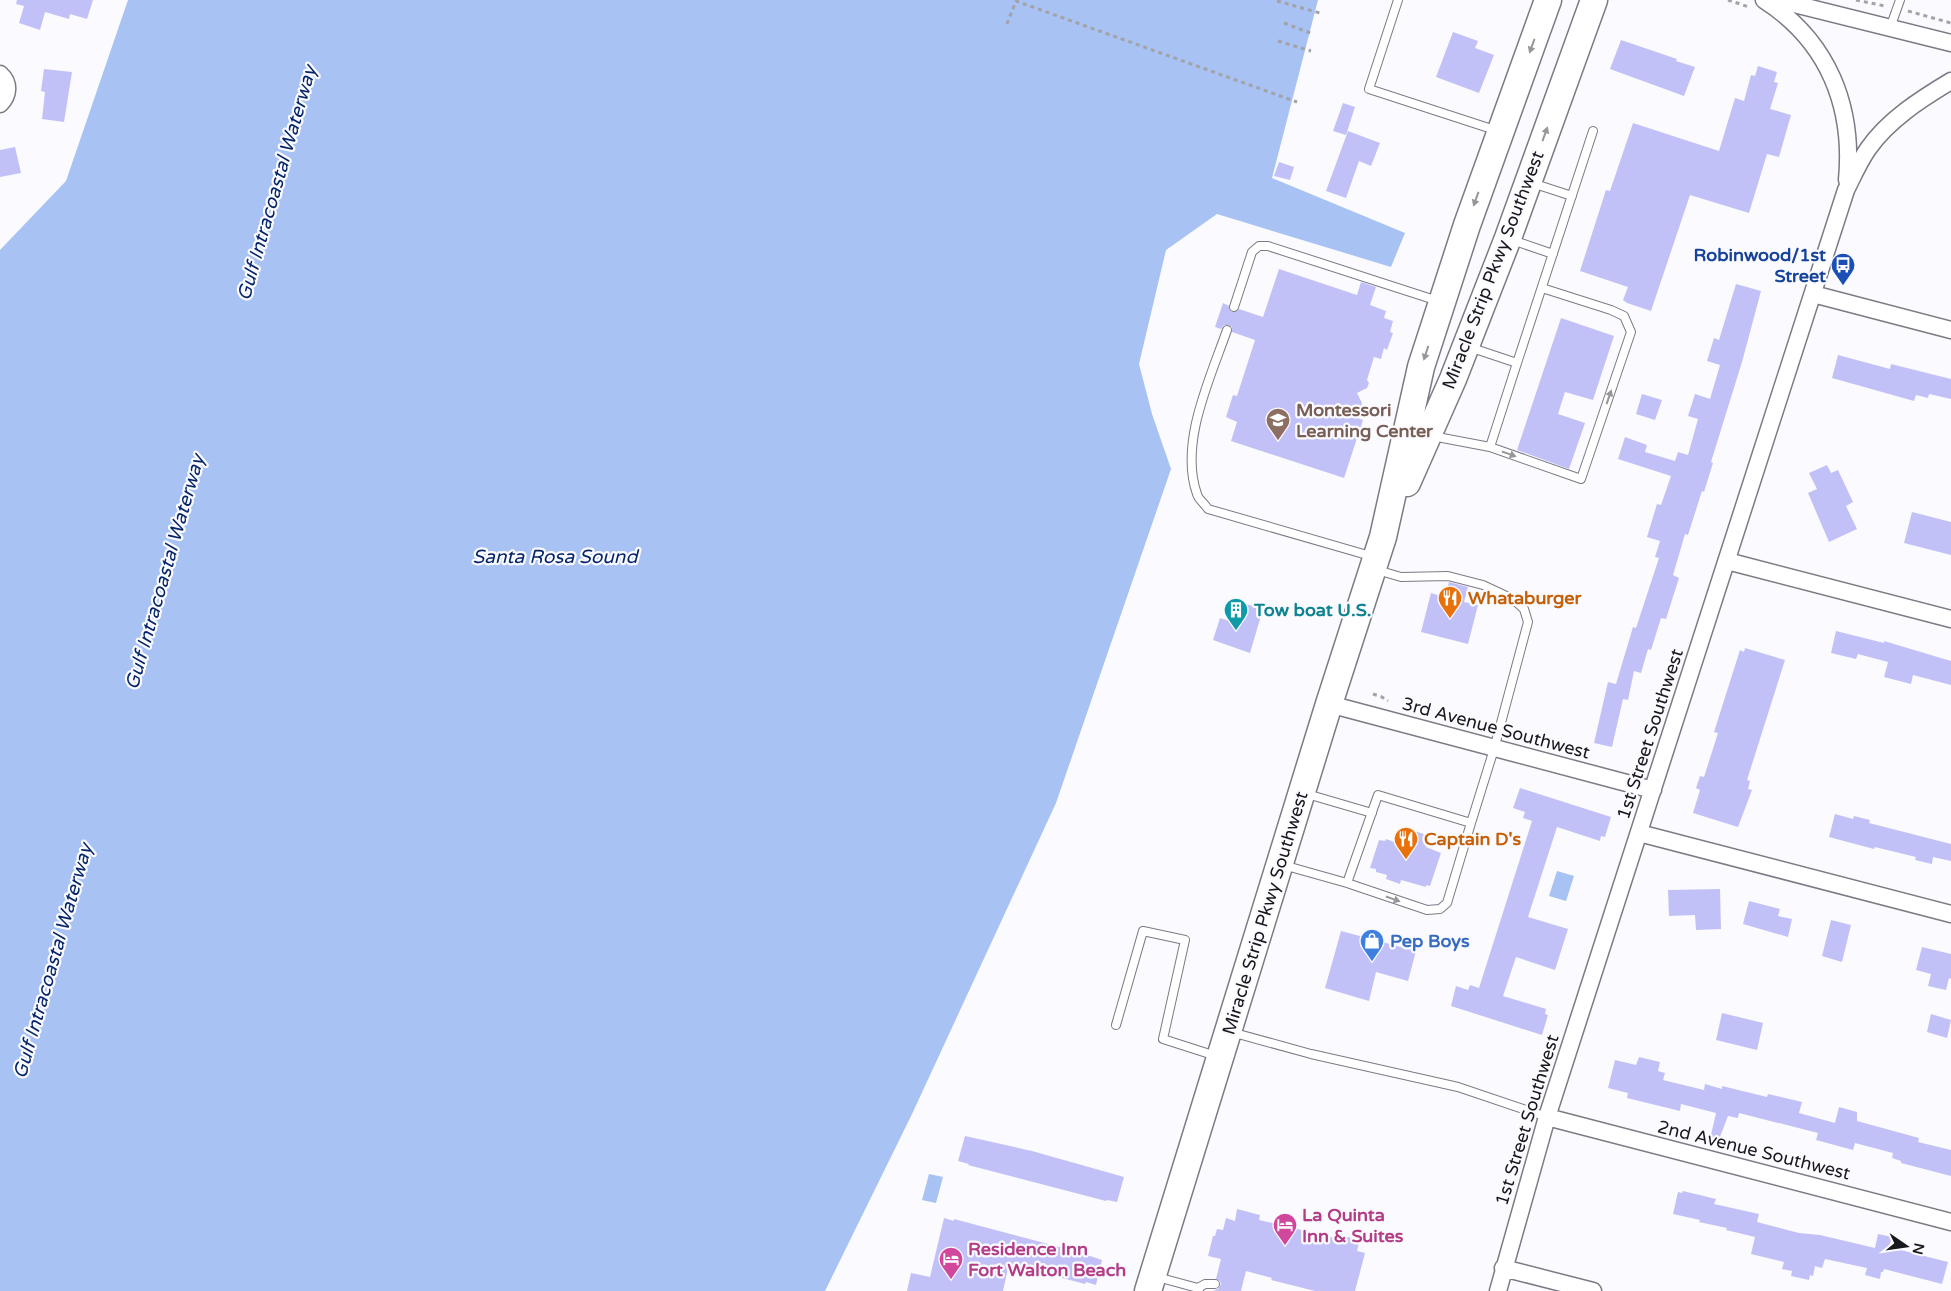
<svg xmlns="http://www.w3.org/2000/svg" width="1951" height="1291" viewBox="0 0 1951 1291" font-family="'Varela Round',sans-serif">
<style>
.water{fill:#a7c2f3}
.building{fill:#c2c1f7}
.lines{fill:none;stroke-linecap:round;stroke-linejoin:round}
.service-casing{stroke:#7a7b85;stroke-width:10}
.minor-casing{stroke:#7a7b85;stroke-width:19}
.trunk-casing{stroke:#7a7b85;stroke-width:29}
.path{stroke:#a2a2a7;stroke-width:3;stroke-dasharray:4 4;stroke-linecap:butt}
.service{stroke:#fff;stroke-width:8}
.minor{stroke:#fff;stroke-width:16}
.trunk{stroke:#fff;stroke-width:26}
.oneway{fill:#979799}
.labels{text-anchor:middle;stroke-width:4.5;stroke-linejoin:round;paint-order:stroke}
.transit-label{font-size:18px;font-weight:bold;fill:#164399;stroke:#fafaff;text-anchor:end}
.street-label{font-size:18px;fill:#17181c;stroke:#fafaff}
.education-label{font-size:18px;font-weight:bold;fill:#785e54;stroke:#fafaff;text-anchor:start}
.food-label{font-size:18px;font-weight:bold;fill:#c56008;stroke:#fafaff;text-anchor:start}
.culture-label{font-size:18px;font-weight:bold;fill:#0d838f;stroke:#fafaff;text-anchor:start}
.shop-label{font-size:18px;font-weight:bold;fill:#366cbe;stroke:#fafaff;text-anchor:start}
.hotel-label{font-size:18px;font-weight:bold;fill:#b23c85;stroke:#fafaff;text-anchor:start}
.water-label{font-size:19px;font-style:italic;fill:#042569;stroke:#fafaff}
</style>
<rect width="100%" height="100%" fill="#fafaff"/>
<path class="water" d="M128,0H1318L1272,178L1405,233L1391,267L1217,214L1166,250L1139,364L1152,414L1171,469L1056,803L912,1114L825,1291H0V250L66,181Z
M1557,871L1574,876L1566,901L1549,896Z
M929,1174L943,1177L936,1203L922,1200Z"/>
<path class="building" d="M17,0H93L87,19L70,14L69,19L45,12L40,30L19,23L24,6L16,4Z
M1453,32L1478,41L1475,48L1494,55L1479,93L1436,77Z
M1621,40L1677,59L1676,61L1695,67L1684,96L1610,69Z
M1758,66L1777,72L1774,82L1778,83L1770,109L1791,115L1779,157L1767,154L1749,213L1690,195L1651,311L1627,303L1623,300L1628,287L1580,271L1606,190L1610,191L1633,123L1719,151L1735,98L1744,101L1751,75L1755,76Z
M44,69L72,72L64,122L42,119L45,92L41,91Z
M1343,103L1355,107L1346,135L1333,131Z
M1348,131L1380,143L1371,166L1359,161L1346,198L1326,191Z
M15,147L21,173L0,177V150Z
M1279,162L1294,167L1290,180L1274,176Z
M1279,269L1357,295L1361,282L1376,287L1370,305L1386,311L1384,318L1393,321L1390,332L1393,333L1387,350L1384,348L1381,359L1374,357L1367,380L1369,383L1367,388L1357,393L1362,403L1357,418L1363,420L1344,478L1231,441L1237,422L1226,417L1233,395L1237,396L1255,340L1232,332V327L1228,325H1224L1221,329L1215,327L1223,303L1229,306L1232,312H1236L1239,309L1263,317Z
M1736,284L1761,291L1742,362L1711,462L1713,463L1704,492L1702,491L1688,535L1685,534L1673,575L1679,578L1666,619L1661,618L1651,650L1648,649L1641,673L1634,671L1628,700L1623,699L1612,747L1594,743L1608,682L1616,684L1633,627L1636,628L1659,558L1655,557L1660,541L1647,537L1657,504L1661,505L1671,476L1618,459L1625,437L1647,445L1645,452L1675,461L1678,452L1688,455L1698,419L1688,416L1695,394L1710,399L1720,365L1707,361L1714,338L1719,340Z
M1561,318L1614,336L1593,400L1565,392L1558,414L1585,423L1569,469L1517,450Z
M1838,355L1890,369L1891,364L1951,379V399L1929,394L1928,398L1916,395L1914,401L1832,378Z
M1642,394L1662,400L1655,420L1636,414Z
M1827,465L1831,473L1838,470L1853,502L1846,506L1857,529L1829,542L1808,493L1817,489L1809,473Z
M1912,512L1951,522V555L1904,543Z
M1449,582L1468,587L1464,602L1478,605L1468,644L1421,632L1431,593L1445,597Z
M1239,602L1263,609L1250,653L1213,640L1220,618L1233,622Z
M1836,631L1884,643V641L1951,661V685L1913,675L1911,684L1884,677L1888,662L1858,654L1856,659L1831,653Z
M1745,648L1785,660L1747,780L1750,781L1748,789L1752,790L1738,827L1693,813L1700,790L1696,788L1700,776L1704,777L1718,733L1714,732L1740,650L1744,652Z
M1520,788L1611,817L1605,837L1601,836L1600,841L1557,827L1528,917L1568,929L1555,970L1516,957L1503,996L1546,1009L1545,1014L1548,1015L1542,1035L1451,1006L1456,986L1468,990L1470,985L1479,988L1532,821L1523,818L1525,812L1513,808Z
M1835,814L1853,819L1854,816L1870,820L1869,823L1951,844V861L1933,857L1932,864L1915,860L1916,857L1875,847L1874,849L1829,837Z
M1402,827L1430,836L1426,847L1441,853L1430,886L1426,885V887L1401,880L1400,884L1386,879L1387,875L1376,872V869L1370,868L1379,840L1385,841L1386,839L1397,843Z
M1720,889L1721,929L1696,930L1695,915L1669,916L1668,890Z
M1749,901L1780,909L1778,916L1792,919L1788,937L1743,924Z
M1831,920L1851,925L1842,962L1822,956Z
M1341,931L1416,951L1408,981L1376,972L1369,1001L1325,988Z
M1922,947L1951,954V979L1949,978L1946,990L1928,986L1931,974L1916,970Z
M1722,1013L1763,1023L1757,1050L1716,1040Z
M1931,1014L1951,1020L1947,1038L1927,1032Z
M1639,1057L1660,1062L1658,1071L1665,1073L1663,1080L1704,1090L1705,1084L1722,1089V1086L1767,1097L1768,1094L1802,1102L1799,1113L1835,1123L1839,1107L1857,1112V1121L1919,1138L1918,1142L1951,1150V1176L1901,1163V1161L1892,1158L1893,1153L1855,1143L1853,1150L1816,1140L1818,1133L1739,1113L1738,1118L1728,1116L1718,1142L1710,1139L1716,1113L1681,1104L1680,1111L1627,1098L1628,1093L1608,1088L1615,1060L1636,1065Z
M965,1136L1032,1151L1124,1177L1117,1202L1107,1200L1106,1201L968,1165L969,1164L958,1161Z
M1683,1191L1716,1199L1714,1204L1759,1214L1757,1222L1799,1233L1820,1235L1875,1248L1878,1234L1892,1237L1889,1247L1948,1262L1942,1284L1884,1269L1883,1272H1881L1880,1279L1865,1275L1867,1268L1825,1259L1822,1268L1815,1266L1813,1276L1810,1275L1809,1280L1791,1276L1792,1271L1782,1269L1784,1262L1751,1254L1755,1237L1726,1230L1727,1228L1699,1222L1700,1220L1673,1214L1678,1192L1682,1193Z
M1237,1209L1260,1215L1259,1220L1335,1238L1336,1234L1360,1240L1357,1251L1365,1253L1355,1291H1315L1271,1280L1272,1278L1246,1271L1241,1291H1213L1218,1289L1221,1284L1220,1281L1216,1279L1221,1259L1208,1256L1213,1236H1215L1217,1229L1223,1230L1226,1218L1235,1221Z
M944,1218L954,1221V1219L1075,1251L1102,1260L1096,1285L1086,1282L1085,1284L1009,1264L1003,1291H907L911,1273L930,1277Z"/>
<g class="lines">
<defs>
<path id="service" d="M1398,0L1369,89L1498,131
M1890,28L1900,0
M1532,183L1572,196
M1512,240L1553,254
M1234,307L1252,252L1259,246H1268L1438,301
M1227,330C1210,379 1179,443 1197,494C1198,499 1205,504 1208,509L1374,557
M1469,347L1517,363L1593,131
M1432,436L1490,447L1581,479L1631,332L1624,316L1611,310L1542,288
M1490,447L1517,363
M1307,794L1372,813
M1283,865L1347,883L1378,795L1471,823L1494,749L1528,622L1524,609L1513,599L1483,585L1448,576L1401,577L1377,570
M1347,883L1427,910L1440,909L1447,903L1471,823
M1116,1025L1143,931L1185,940L1163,1039L1216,1056
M1231,1032L1311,1054L1458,1087L1547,1117
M1157,1277L1198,1288
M1199,1291L1198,1288L1205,1284H1215"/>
<path id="minor" d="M1764,0C1828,41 1854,106 1847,180
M1778,0L1951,43
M0,74C10,83 9,95 0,104
M1813,294L1951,330
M1727,561L1951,619
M1329,704L1653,790
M1639,833L1951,914
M1547,1117L1951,1222
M1503,1268L1593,1291
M1498,1291L1547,1117L1846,190C1853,176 1859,162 1868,149C1888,120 1921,99 1951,81"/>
<path id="trunk" d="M1407,483L1453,379L1508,238L1594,0
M1148,1291L1329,704L1383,537L1421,367L1467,225L1548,0"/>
</defs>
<use href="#service" class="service-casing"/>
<use href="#minor" class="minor-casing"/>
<use href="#trunk" class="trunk-casing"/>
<path class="path" d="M1728,0L1749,7
M1856,0L1885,6
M1277,1L1320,13
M1908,11L1951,23
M1284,23L1313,34
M1007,24L1016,1L1297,102
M1278,41L1311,51
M1373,694L1382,697L1388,701"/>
<use href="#service" class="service"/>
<use href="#minor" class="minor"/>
<use href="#trunk" class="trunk"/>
</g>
<defs><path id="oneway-solid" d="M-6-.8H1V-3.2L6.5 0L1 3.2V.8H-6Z" transform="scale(1.25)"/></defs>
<g class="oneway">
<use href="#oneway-solid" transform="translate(1532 46) rotate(110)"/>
<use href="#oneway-solid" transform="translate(1545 134) rotate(-70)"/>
<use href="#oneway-solid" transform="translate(1476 199) rotate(110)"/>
<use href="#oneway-solid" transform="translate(1426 353) rotate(108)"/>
<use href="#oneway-solid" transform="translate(1609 397) rotate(-71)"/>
<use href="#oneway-solid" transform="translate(1509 454) rotate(19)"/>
<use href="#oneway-solid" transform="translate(1393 899) rotate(19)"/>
</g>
<defs>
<symbol id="bus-pin" viewBox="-11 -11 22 30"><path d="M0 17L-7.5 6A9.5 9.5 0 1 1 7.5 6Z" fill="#1a4fb4" stroke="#fafaff"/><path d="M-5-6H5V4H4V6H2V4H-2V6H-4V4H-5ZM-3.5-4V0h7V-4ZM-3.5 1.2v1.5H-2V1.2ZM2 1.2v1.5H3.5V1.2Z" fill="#fff"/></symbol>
<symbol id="school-pin" viewBox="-11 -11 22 30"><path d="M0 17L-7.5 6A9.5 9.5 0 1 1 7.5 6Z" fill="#8d6e63" stroke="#fafaff"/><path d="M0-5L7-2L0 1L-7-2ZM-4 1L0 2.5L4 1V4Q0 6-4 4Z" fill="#fff"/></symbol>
<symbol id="restaurant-pin" viewBox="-11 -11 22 30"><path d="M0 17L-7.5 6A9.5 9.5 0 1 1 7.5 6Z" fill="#e8710a" stroke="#fafaff"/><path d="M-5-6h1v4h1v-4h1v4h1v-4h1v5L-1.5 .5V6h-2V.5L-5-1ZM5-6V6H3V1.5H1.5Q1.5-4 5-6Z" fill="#fff"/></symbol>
<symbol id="building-pin" viewBox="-11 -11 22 30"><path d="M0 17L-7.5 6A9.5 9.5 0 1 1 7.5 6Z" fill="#0f9aa8" stroke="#fafaff"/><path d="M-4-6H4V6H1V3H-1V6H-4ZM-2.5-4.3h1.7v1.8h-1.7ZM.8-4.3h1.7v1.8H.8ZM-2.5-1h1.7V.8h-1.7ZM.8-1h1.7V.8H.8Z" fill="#fff"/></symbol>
<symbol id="shop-pin" viewBox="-11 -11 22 30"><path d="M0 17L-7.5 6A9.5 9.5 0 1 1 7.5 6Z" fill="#3f7fe0" stroke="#fafaff"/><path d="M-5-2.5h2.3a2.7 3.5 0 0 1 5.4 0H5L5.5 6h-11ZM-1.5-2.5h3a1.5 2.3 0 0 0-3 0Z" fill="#fff"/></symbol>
<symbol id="hotel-pin" viewBox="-11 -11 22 30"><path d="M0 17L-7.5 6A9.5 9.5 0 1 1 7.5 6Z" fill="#d1479c" stroke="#fafaff"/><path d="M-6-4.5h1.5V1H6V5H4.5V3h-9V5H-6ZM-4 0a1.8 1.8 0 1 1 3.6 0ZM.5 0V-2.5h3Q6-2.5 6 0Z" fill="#fff"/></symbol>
</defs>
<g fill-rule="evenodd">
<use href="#bus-pin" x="1829" y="251" width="28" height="38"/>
<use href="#school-pin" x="1264" y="406" width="28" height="38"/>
<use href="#restaurant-pin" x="1436" y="584" width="28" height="38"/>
<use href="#building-pin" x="1222" y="596" width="28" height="38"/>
<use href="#restaurant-pin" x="1392" y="825" width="28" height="38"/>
<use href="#shop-pin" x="1358" y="927" width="28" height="38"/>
<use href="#hotel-pin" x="1271" y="1211" width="28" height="38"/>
<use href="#hotel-pin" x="937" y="1245" width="28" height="38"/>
</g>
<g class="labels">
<g class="transit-label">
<text x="1826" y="261">Robinwood/1st<tspan x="1826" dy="21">Street</tspan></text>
</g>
<g class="street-label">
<text transform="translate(1493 270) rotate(-69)" y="6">Miracle Strip Pkwy Southwest</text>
<text transform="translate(1496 728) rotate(15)" y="6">3rd Avenue Southwest</text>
<text transform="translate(1650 734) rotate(-72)" y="6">1st Street Southwest</text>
<text transform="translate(1265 913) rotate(-73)" y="6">Miracle Strip Pkwy Southwest</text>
<text transform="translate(1527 1120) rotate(-73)" y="6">1st Street Southwest</text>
<text transform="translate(1754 1150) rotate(14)" y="6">2nd Avenue Southwest</text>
</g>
<g class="education-label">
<text x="1296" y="416">Montessori<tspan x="1296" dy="21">Learning Center</tspan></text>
</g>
<g class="food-label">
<text x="1468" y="604">Whataburger</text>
<text x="1424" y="845">Captain D's</text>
</g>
<g class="culture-label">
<text x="1254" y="616">Tow boat U.S.</text>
</g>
<g class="shop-label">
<text x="1390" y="947">Pep Boys</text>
</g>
<g class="hotel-label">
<text x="1302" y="1221">La Quinta<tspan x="1302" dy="21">Inn &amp; Suites</tspan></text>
<text x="968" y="1255">Residence Inn<tspan x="968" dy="21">Fort Walton Beach</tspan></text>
</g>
<g class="water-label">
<text transform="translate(276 183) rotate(-74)" y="7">Gulf Intracoastal Waterway</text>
<text x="555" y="563">Santa Rosa Sound</text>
<text transform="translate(164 572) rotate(-74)" y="7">Gulf Intracoastal Waterway</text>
<text transform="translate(52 961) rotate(-74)" y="7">Gulf Intracoastal Waterway</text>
</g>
</g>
<g transform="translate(1906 1246) rotate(103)" stroke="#fafaff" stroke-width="4" paint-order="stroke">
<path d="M0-4L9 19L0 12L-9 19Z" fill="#17181c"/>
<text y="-8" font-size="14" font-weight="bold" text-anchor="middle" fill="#17181c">N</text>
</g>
</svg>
